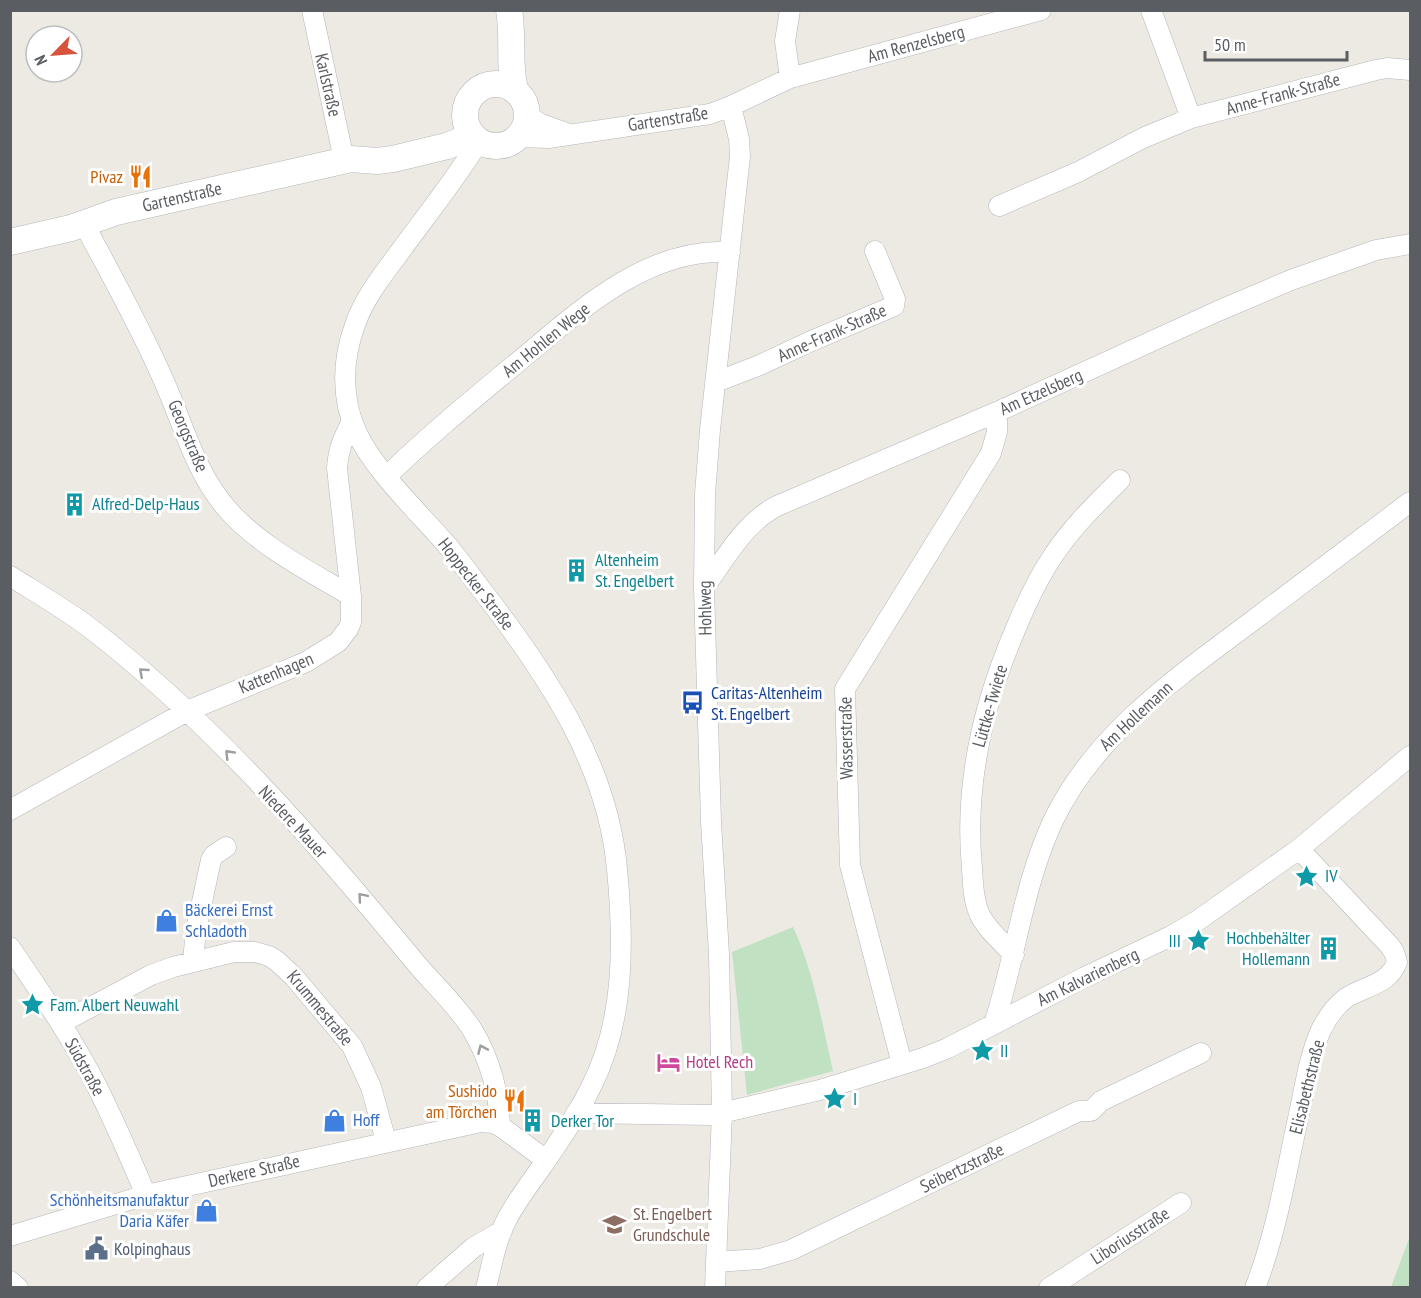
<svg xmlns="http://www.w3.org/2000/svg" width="1421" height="1298" viewBox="0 0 1421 1298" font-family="'PT Sans Narrow',sans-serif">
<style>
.green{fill:#c1e1c3}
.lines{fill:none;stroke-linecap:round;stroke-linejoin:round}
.minor-casing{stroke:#b4b7bb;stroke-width:21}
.tertiary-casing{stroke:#b4b7bb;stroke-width:27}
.minor{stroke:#fff;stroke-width:20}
.tertiary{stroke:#fff;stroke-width:26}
.oneway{stroke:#9c9ea0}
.labels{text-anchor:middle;stroke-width:6;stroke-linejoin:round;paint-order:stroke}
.street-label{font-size:18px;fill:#5a5d61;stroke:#fff}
.food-label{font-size:18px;fill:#c56008;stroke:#fff;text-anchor:end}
.culture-label{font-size:18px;fill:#0d838f;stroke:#fff;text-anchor:start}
.transit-label{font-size:18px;fill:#164399;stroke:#fff;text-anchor:start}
.shop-label{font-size:18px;fill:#366cbe;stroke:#fff;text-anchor:start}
.hotel-label{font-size:18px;fill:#b23c85;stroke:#fff;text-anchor:start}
.education-label{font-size:18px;fill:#785e54;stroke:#fff;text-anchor:start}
.service-label{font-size:18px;fill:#4e5e75;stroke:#fff;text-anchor:start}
</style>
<rect width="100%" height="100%" fill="#eceae2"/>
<path class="green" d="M793,927C814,972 822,1023 833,1071L747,1095L732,952Z
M1410,1236V1287H1391Z"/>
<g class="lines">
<defs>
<path id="minor" d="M312,10L344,160
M790,10L785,41L790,78
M1151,10L1191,118
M527,116L541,124L566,133
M519,137L548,138L710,114L731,106L790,78L1041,10
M479,141C455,180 426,216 399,253C382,276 364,298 355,325C342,360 341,399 357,433C374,470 419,513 447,545C462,563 476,583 491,602C551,681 608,768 617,869C624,942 625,1021 591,1087C578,1114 560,1140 543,1165C531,1182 517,1200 507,1219C496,1240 492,1264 486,1288
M999,206L1078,172L1143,138L1191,118L1376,70L1387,68L1410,70
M84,224C111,275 140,326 163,379C183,423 195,473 228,510C261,547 309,571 351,596
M716,382L760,365L809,342L894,306L895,299L875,251
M387,476C425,439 466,405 507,371C571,319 642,247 730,252
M10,576C37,593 65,609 90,628C213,723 317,843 415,962C434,985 458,1006 473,1031C490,1060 499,1093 500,1126
M704,588C724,560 745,522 777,506L997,412L1218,311L1291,280L1376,250L1410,244
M10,810L187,711L306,662L338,642L348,629L351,622V596L337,468C338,449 344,437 352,421
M10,947C39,990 68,1032 92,1077C112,1115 129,1155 146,1195
M1014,955C1002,942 986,929 979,913C973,899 973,883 972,868C964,785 983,704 1016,628C1026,604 1037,580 1051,559C1070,529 1095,505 1120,480
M193,961L196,930L211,860L214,855L226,847
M61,1023L151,975L173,967L234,952H255L269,956L277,961L294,977L352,1046L371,1087L386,1141
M994,1024C1016,957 1023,884 1054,819C1096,733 1175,679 1251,622C1304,582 1357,542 1410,502
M902,1064L850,865L845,689L991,453L997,432V412
M576,1113L713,1115L820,1090L923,1058L948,1048L1085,977L1171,936L1197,921L1299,849L1410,756
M10,1236L146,1195L481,1122L493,1123L500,1126L546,1160
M716,1262L760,1259L791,1250L1079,1111H1091L1101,1101L1201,1053
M10,1281L18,1288
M427,1288L474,1247L502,1231
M715,1288L722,1113L719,954L711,822L704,588L705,494L710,430L740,156L739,139L731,106
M1049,1288L1181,1203
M1255,1288C1277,1231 1286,1173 1299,1114C1305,1086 1309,1057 1321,1030C1327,1018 1335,1006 1346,998C1364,986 1389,985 1397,962L1394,952L1390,946L1299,849"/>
<path id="tertiary" d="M509,10C514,38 508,64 515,90
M465 115a31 31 0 1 1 62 0a31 31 0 1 1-62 0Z
M10,242L71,228L116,212L351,159L377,161L393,159L447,146L473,136"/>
</defs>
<use href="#minor" class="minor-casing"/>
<use href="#tertiary" class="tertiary-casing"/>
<use href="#minor" class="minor"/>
<use href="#tertiary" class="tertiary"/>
</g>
<defs><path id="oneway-chevron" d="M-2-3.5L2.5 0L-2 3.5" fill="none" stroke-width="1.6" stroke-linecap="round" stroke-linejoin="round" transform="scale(1.5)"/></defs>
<g class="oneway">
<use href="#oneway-chevron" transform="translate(143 672) rotate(-139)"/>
<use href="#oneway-chevron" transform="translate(229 754) rotate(-134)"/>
<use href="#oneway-chevron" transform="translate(362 897) rotate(-130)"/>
<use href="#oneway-chevron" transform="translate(482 1049) rotate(-114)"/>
</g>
<defs>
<symbol id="restaurant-bare" viewBox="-9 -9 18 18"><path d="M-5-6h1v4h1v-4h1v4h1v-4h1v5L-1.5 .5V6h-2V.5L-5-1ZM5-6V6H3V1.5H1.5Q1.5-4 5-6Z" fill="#e8710a" stroke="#fff" stroke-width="2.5" paint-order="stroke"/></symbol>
<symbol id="building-bare" viewBox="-9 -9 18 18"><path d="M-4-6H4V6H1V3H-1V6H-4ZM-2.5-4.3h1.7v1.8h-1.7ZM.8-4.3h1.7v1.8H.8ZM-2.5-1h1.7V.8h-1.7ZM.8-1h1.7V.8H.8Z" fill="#0f9aa8" stroke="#fff" stroke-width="2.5" paint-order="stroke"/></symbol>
<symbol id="bus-bare" viewBox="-9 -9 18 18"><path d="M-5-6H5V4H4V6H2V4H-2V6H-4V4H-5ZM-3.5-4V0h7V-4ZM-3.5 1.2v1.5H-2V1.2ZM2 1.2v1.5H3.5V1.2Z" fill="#1a4fb4" stroke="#fff" stroke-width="2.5" paint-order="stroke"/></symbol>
<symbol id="sight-bare" viewBox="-9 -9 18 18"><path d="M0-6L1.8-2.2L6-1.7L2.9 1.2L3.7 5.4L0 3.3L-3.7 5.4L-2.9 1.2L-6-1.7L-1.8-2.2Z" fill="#0f9aa8" stroke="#fff" stroke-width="2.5" paint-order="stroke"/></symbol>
<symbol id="shop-bare" viewBox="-9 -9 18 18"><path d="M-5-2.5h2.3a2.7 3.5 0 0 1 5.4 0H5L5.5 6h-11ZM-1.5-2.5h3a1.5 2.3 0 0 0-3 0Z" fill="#3f7fe0" stroke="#fff" stroke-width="2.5" paint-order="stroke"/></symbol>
<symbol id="hotel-bare" viewBox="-9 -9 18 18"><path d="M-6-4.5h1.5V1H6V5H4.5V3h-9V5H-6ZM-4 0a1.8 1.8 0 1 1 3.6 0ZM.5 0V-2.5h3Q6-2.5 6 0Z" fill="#d1479c" stroke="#fff" stroke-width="2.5" paint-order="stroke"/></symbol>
<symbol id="school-bare" viewBox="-9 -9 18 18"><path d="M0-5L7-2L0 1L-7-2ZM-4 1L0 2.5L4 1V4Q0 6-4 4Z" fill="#8d6e63" stroke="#fff" stroke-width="2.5" paint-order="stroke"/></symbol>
<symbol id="civic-bare" viewBox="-9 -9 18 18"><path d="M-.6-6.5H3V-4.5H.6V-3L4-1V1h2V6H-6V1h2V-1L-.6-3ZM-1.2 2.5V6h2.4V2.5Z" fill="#5c6f8a" stroke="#fff" stroke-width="2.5" paint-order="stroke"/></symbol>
</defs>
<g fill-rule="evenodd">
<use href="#restaurant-bare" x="124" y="160" width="33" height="33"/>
<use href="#building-bare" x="58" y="488" width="33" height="33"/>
<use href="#building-bare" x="560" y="554" width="33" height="33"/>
<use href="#bus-bare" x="676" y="686" width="33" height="33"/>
<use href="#sight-bare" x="1290" y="860" width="33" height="33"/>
<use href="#shop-bare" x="150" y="904" width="33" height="33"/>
<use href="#sight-bare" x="1182" y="924" width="33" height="33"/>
<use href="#building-bare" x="1312" y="932" width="33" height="33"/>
<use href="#sight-bare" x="16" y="988" width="33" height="33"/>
<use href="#sight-bare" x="966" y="1034" width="33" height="33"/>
<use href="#hotel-bare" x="652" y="1046" width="33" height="33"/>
<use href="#sight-bare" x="818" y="1082" width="33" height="33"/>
<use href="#restaurant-bare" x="498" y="1084" width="33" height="33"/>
<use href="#shop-bare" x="318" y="1104" width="33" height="33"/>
<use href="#building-bare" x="516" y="1104" width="33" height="33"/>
<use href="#shop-bare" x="190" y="1194" width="33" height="33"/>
<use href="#school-bare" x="598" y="1208" width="33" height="33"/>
<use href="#civic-bare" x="80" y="1232" width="33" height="33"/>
</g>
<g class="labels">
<g class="street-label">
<text transform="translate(916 44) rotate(-15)" y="6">Am Renzelsberg</text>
<text transform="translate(328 85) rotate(77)" y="6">Karlstraße</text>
<text transform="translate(1283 94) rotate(-15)" y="6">Anne-Frank-Straße</text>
<text transform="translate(668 119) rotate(-9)" y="6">Gartenstraße</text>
<text transform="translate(182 197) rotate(-13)" y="6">Gartenstraße</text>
<text transform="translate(832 333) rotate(-24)" y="6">Anne-Frank-Straße</text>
<text transform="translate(546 340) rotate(-39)" y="6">Am Hohlen Wege</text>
<text transform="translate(1041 392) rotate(-24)" y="6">Am Etzelsberg</text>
<text transform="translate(188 436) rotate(67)" y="6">Georgstraße</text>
<text transform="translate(476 584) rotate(52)" y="6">Hoppecker Straße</text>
<text transform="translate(705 608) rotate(-91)" y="6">Hohlweg</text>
<text transform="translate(276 673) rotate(-23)" y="6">Kattenhagen</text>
<text transform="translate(990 706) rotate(-74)" y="6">Lüttke-Twiete</text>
<text transform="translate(1136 716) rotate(-43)" y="6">Am Hollemann</text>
<text transform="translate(846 738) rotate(-91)" y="6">Wasserstraße</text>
<text transform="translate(293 822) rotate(47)" y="6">Niedere Mauer</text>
<text transform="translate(1088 977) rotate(-26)" y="6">Am Kalvarienberg</text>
<text transform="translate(320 1008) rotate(50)" y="6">Krummestraße</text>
<text transform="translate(85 1067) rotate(61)" y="6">Südstraße</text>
<text transform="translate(1307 1087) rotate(-76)" y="6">Elisabethstraße</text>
<text transform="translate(962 1168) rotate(-26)" y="6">Seibertzstraße</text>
<text transform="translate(254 1171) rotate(-13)" y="6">Derkere Straße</text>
<text transform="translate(1130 1236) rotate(-33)" y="6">Liboriusstraße</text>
</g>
<g class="food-label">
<text x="123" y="183">Pivaz</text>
<text x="497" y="1097">Sushido<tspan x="497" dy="21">am Törchen</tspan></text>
</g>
<g class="culture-label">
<text x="92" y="510">Alfred-Delp-Haus</text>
<text x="595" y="566">Altenheim<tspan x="595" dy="21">St. Engelbert</tspan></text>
<text x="1325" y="882">IV</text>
<text x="1310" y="944" text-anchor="end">Hochbehälter<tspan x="1310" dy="21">Hollemann</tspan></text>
<text x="1181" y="947" text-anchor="end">III</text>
<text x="50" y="1011">Fam. Albert Neuwahl</text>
<text x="1000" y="1057">II</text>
<text x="853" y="1105">I</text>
<text x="551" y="1127">Derker Tor</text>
</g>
<g class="transit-label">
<text x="711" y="699">Caritas-Altenheim<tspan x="711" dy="21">St. Engelbert</tspan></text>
</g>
<g class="shop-label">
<text x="185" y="916">Bäckerei Ernst<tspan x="185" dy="21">Schladoth</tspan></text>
<text x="353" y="1126">Hoff</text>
<text x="189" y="1206" text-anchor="end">Schönheitsmanufaktur<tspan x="189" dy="21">Daria Käfer</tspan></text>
</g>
<g class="hotel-label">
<text x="686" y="1068">Hotel Rech</text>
</g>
<g class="education-label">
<text x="633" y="1220">St. Engelbert<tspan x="633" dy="21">Grundschule</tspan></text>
</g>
<g class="service-label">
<text x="114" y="1255">Kolpinghaus</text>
</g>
</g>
<rect width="1421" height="1298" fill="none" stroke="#5a5d61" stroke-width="24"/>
<g transform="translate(54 54) rotate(245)"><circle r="28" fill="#ffffff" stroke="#bdbec0" stroke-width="1.5"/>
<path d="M0-4.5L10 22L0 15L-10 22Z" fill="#d7533d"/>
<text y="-9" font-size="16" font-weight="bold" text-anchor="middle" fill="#5a5d61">N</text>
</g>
<path d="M1205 51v9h142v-9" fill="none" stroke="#5a5d61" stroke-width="3"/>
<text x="1214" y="51" font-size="18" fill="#5a5d61" stroke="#ffffff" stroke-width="4.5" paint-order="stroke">50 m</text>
</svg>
